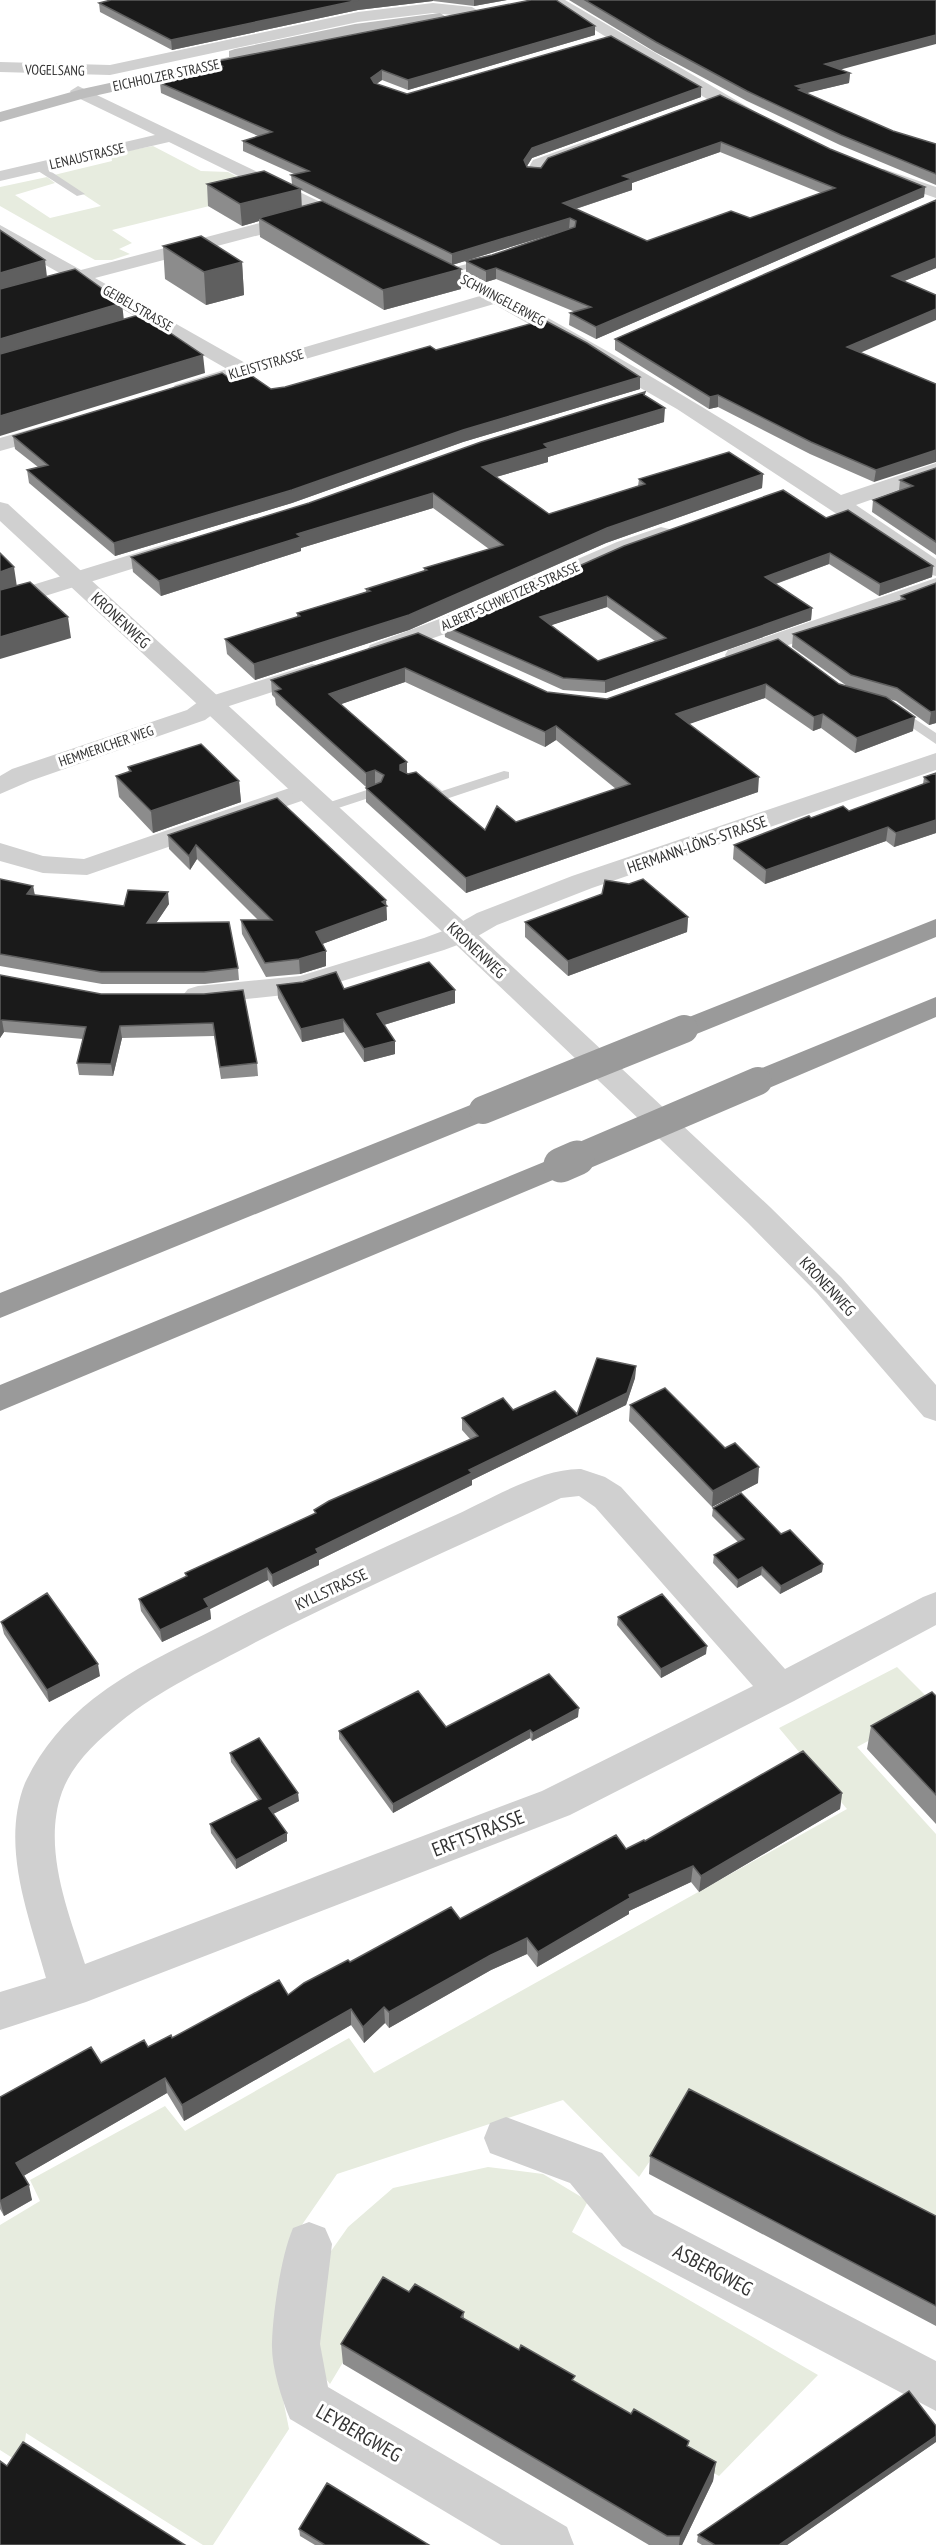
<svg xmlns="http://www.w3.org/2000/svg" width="936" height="2545" viewBox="0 0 936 2545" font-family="'PT Sans Narrow',sans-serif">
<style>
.green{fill:#e7ecdf}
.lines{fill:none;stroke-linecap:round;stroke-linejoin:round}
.service{fill:#d0d0d0;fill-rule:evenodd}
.minor{fill:#d0d0d0;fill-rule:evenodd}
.tertiary{fill:#d0d0d0;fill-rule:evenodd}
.secondary{fill:#bdbdbd;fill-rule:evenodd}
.motorway{fill:#9a9a9a;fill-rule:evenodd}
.motorway-bridge-far1{stroke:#9a9a9a;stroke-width:28}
.motorway-bridge{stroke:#9a9a9a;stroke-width:35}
.wall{fill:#8c8c8c;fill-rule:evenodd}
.shaded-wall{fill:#5f5f5f}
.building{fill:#1a1a1a;stroke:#5f5f5f;stroke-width:1.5;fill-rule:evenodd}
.labels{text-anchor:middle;stroke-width:6;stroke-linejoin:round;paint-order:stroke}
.far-street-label{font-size:14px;fill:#333;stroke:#fff}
.street-label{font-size:16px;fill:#333;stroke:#fff}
.near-street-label{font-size:20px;fill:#333;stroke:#fff}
</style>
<rect width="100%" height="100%" fill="#fff"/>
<path class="green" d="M153,146L201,171L228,172L297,208L242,198L112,230L132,243L119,249L130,254L112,260H95L0,206V187L47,177L55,183L15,195L50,218L101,206L54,175L112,161L111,155L116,153Z
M897,1667L935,1705L857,1747L936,1834V2219L693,2098L639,2177L563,2100L337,2174L295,2235L276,2364L289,2429L213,2545H203L26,2433L22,2464L0,2450V2225L40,2201L30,2180L165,2106L185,2131L349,2038L374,2073L847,1809L779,1728Z
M488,2167L543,2174L588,2201L572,2232L818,2375L719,2476L388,2287L330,2384L317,2368L324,2261L348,2227L393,2188Z"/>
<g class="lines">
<path class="service" d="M35,165H41L85,194L77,196L35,169Z
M490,258L495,261L494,263L445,274L440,271Z
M894,705L936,733V744L889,712L887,709Z
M504,771L509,772V778L440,801L435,800L418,784L420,781H430L442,791Z
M376,787L383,791L381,794L323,813L316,809L318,806Z"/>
<path class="minor" d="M546,0H565L763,116L755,121L749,120L712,102Z
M433,3L472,7L480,12L472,17L433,13L358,22L110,75L0,72V62L110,65L358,12Z
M78,86L358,220L360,224L358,228H344L169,142L0,181V171L155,135L72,95L70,91Z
M589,140L595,141L598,145L595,149L546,167L541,176L535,177L526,172L533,160Z
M884,169L936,187V198L878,178L875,174L878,170Z
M302,212L309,214L311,218L309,222L95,278L247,364L480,296L415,263L413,259L422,253L429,255C570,327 708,407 841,495L936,463V477L856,505L936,559V576L928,574L677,409L494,304L182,395L175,393L172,389L175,385L227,369L77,283L0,306V294L63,275L0,239V225L81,270Z
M56,422L64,423L67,428L64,433L0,451V438Z
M661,527L669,529L672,534L669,539L598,567L459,629L379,657L370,655L367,650L370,645L442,618L617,542Z
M175,541L183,543L186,548L183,553L0,610V595Z
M936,578V593L746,660L737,662L728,660L725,655L728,650Z
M312,664L321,666L324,671L321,676L220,709L205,720L30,781L0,794V776L12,769L187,710L202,699Z
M936,753V770L592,888L497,925L471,940L444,950L303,993L198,1004L188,1001L183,995L188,989L198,986L300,976L424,938L451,928L477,913L572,876Z
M304,783L313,785L317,791L313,797L87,875L43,873L0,861V843L43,856L84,859Z
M581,1469L605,1477L621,1487L785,1669L923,1597L936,1592V1625L794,1701L570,1815L86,2002L0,2030V1992L46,1978C29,1916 0,1846 25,1783C41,1749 64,1722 93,1699C131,1669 176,1649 219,1627C295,1588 372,1553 449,1518C486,1502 540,1468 581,1469ZM579,1496L595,1507L753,1686L542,1791L85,1964C68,1911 42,1848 62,1792C72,1764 97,1741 119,1723C160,1689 210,1667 256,1642C356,1591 459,1546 561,1498Z
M506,2117L602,2153L654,2214L936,2361V2411L622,2246L570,2183L490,2153L484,2138L490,2123Z
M309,2222L325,2228L332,2244L320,2344L328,2387L567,2527L574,2545H501L290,2419C281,2397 271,2366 272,2342C273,2312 281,2256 293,2228Z"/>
<path class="tertiary" d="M0,502L8,504L471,928L770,1207L841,1277L936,1385V1421L924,1417L817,1293L748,1223L451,940L0,521Z"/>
<path class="secondary" d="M440,13L448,18L446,21L355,34L264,53V58L85,98L0,122V112L82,89L229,57V51L235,49L355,24Z"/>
<path class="motorway" d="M936,919V937L694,1035L684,1038L674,1035L669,1029L674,1023Z
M936,997V1017L769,1088L758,1091L747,1088L743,1081L747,1074Z
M483,1100L494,1103L498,1110L494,1117L0,1318V1293Z
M561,1155L572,1158L577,1165L572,1172L0,1411V1385Z"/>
<path class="motorway-bridge-far1" d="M483,1110L684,1029
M573,1160L758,1081"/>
<path class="motorway-bridge" d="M561,1165L577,1158"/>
</g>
<path class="wall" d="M111,0H507L474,6L433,1L358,10L172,50L100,12L99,3Z
M569,0H936L841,70L850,73L849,83L806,93L893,131L936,144V185L840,145L747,101L655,52Z
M595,35L408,90L382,80L376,84L407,94L701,87V97L532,158L527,166L541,168L720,95L830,149L925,187L924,197L596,339L569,325L570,313L575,312L496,279L486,282L466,272V261L492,255L569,229L452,265L301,190V207L461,289L384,310L260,237L259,221L242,226L208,206L207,184H292L291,175L294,174L243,151V141L258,136L161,93L160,83L214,68L213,62ZM720,152L821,193L750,218L647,241L576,209L632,190V183Z
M936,200V268L904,281L860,353L936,384L874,482L810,454L718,407L709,409L615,350V339Z
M163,246L242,262L244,295L206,305L165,279Z
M436,350L640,377V389L463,442L292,503L115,556L29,483L27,470L38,467L15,449L13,436L234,381L271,389L285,387Z
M645,392V396L664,422L548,457V462L496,477L549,514L638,486L639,479L763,474L762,488L606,543L409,630L255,680L227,654L225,639L297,617V613L366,592V589L424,571V568L489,549L433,508L301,548V551L161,596L133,572L131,557L309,503Z
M936,468V555L872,512L873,500L899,490L900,480Z
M826,518L933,566L932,577L879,596L829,564L776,584L812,608L811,620L605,693L563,690L445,637L444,626ZM607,607L655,641L598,661L551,625Z
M936,583V723L929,725L896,701L889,699L913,731L855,753L821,728L813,731L765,698L688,724L758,792L466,893L366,802V787L276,705L275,698L272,695L271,680L418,633L547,692L607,699L778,639L839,684L847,686L792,647L793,634L900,600L901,596ZM405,682L545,747L556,740L616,789L516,822L485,830L407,773L341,704Z
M128,767L239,781L241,802L153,833L119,797L116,776L129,772Z
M936,773V833L894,847L886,841L765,884L733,859L734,845L811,818L849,811L923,784L924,777Z
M168,835L386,900L387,920L322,944L326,951V966L300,974L266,977L242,934L241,920H258L197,859L190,870L169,849Z
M0,879L33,886L35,895L124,906L169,904L156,923L238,968L239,980L205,984H102L0,966Z
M688,917L687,932L568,976L525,937V922Z
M0,975L101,994H204L257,1063L258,1076L221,1079L214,1036L122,1038L113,1076L79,1075L77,1063L83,1039L4,1032L0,1038Z
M277,985L344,989L455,1003L384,1025L395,1054L364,1062L344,1032L302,1042L278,998Z
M636,1366L635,1378L626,1405L472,1480V1485L319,1560V1565L273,1587L268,1580L210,1609L211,1619L162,1642L141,1611L139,1599L186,1577L185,1573L315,1514L314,1510L470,1439L462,1430V1418L513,1410L577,1414Z
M630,1405L758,1483L712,1507L629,1421Z
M713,1508L781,1534L823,1564L822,1572L780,1594L761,1575L737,1588L713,1563L714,1555L738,1542L712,1516Z
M618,1617L706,1654L661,1678L617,1625Z
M1,1622L100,1676L49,1702L4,1634Z
M936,1696V1824L867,1749L871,1726Z
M578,1717L532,1741L530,1738L393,1813L339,1739V1731L446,1727Z
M230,1753L299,1801L273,1814L287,1841L236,1869L211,1833L210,1824L258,1800L231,1762Z
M842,1793L840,1809L699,1892L691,1882L629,1911V1914L537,1967L527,1954L491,1970L389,2028L385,2023L364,2043L351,2025L184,2121L167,2093L23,2176L32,2200L4,2216L0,2209V2097L148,2047L288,1995L350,1962L460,1919L645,1841Z
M650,2156L936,2216V2326L649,2174Z
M409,2292L464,2312V2319L631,2414L689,2441L688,2446L716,2462L713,2481L682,2545H649L343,2364L341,2344Z
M936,2442L787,2545H702L697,2542L698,2535Z
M299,2529L429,2545H315L300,2536Z"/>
<path class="shaded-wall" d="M357,0H433V1L358,10L172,50L171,40Z
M474,0H507L474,6Z
M595,26V35L408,90V80Z
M936,35V44L824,74L825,64Z
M382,70V80L371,88V78Z
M850,73L849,83L803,94L796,86Z
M701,87V97L532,158L524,171V160L532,148Z
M721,142L720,152L632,183V190L563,213V203L623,176Z
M925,187L924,197L596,339V327Z
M301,189L302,210L259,218V221L242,226L240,204Z
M570,218L569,229L452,265V254Z
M936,258V268L890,287L892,276Z
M45,260L47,277L0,292V273Z
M242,262L244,295L206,305L204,272Z
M496,268V279L486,282V271Z
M461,269V289L384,310L383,290Z
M122,303L124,321L0,358V339Z
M936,309V320L846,359L847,347Z
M203,355L205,373L0,436V416Z
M640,377V389L463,442L292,503L115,556L114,543L463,430Z
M718,395V407L709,409L710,397Z
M665,408L664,422L548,457V462L482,481V467L544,444Z
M936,450V462L874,482L876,470Z
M763,474L762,488L606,543L409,630L255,680L254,664L607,528Z
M433,493V508L301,548V551L161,596L159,581L297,534Z
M830,553L829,564L764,588L765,577Z
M933,566L932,577L879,596L880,584Z
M14,567L17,587L0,593V572Z
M607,596V607L540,629V617Z
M812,608L811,620L605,693V681Z
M68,617L71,638L0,659V637Z
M405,668V682L330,708L329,694Z
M766,684L765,698L675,729L676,714Z
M936,711V723L929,725L931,712Z
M823,714L821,728L813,731L814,717Z
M915,717L913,731L855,753L857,738Z
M556,726V740L545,747V732Z
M407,762V777L400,780V765Z
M375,770V785L366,788V773Z
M759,777L758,792L466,893V878Z
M239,781L241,802L153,833L151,811Z
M936,820V833L894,847L896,833Z
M888,827L886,841L765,884L766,870Z
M196,845L197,859L190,870L189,856Z
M33,886L35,898L27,894Z
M168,892L169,904L148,935L147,923Z
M386,900L387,920L317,946L316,932Z
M688,917L687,932L568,976V961Z
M326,951V966L300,974L299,959Z
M455,990V1003L377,1027V1014Z
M343,1019L344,1032L302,1042L301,1029Z
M2,1020L4,1032L0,1038V1022Z
M120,1026L122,1038L113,1076L111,1064Z
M395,1041V1054L364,1062V1049Z
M636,1366L635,1378L626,1405L472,1480V1485L319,1560V1565L273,1587L272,1575L316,1549L469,1470L627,1393Z
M759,1467L758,1483L712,1507L713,1491Z
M823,1564L822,1572L780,1594L781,1586Z
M762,1567L761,1575L737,1588L738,1580Z
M267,1568L268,1580L210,1609L211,1619L162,1642L160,1630L204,1599Z
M707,1646L706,1654L661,1678V1669Z
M98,1664L100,1676L49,1702L47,1690Z
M579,1708L578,1717L532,1741L533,1733Z
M530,1730V1738L393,1813V1804Z
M298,1793L299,1801L269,1816V1808Z
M842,1793L840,1809L699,1892L701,1876Z
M287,1833V1841L236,1869V1860Z
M693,1866L691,1882L629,1911V1914L537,1967L538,1952L629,1895Z
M527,1938V1954L491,1970L389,2028V2012L491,1955Z
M384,2007L385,2023L364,2043L363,2027Z
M351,2009V2025L184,2121L182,2105Z
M165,2078L167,2093L20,2178L16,2163Z
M29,2185L32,2200L4,2216L0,2201Z
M936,2436V2442L787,2545H779Z
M716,2462L713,2481L682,2545H679L680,2536Z"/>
<path class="building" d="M111,0H359L171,40L99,3Z
M531,0H556L595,26L408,80L382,70L371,78L374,83L407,94L611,36L701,87L532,148L524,160L527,167L541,168L548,158L720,95L830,149L925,187L596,327L570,313L591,307L496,268L486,271L466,261L492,255L575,227L576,221L570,218L452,254L291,175L309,171L243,141L272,132L160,83L222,66L213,62ZM721,142L835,188L750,218L731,211L647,241L563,203L632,179L623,176Z
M585,0H936V35L825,64L850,73L796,86L803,89L799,90L893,131L936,144V174L841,135L747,91L656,42Z
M264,171L301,189L240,204L207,184Z
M936,200V258L892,276L936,295V309L847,347L936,384V450L876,470L811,442L718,395L710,397L615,339Z
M322,201L461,269L383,290L259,218Z
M0,230L45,260L0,273Z
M201,236L242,262L204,272L163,246Z
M75,269L122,303L0,339V289Z
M142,314L203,355L0,416V354Z
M544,320L587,343L640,377L463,430L292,490L114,543L27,470L48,465L13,436L222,373L234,381L252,376L271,389L285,387L430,346L436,350Z
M645,392L644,395L665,408L544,444L548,448L482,467L549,514L645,484L639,479L729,452L763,474L607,528L409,615L254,664L225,639L300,616L297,613L370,591L366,589L427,570L424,568L503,545L433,493L297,534L301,537L159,581L131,557L309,503L481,442Z
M936,468V542L873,500L913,486L900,480Z
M783,490L826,518L848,510L933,566L880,584L830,553L765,577L812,608L605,681L563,678L444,626L624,546ZM607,596L666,638L598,661L540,617Z
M0,553L14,567L0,572Z
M30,582L68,617L0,637V590Z
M936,583V711L931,712L897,688L851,675L793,634L905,599L901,596Z
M418,633L547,692L607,699L778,639L839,684L886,697L915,717L857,738L823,714L814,717L766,684L676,714L759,777L466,878L366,788L381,782L384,775L375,770L366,773L275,691L281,689L271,680ZM405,668L545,732L556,726L630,784L516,822L497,806L485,830L416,772L408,774L400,770V765L407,762L329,694Z
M201,744L239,781L151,811L116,776L131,771L128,767Z
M936,773V820L896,833L888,827L766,870L734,845L809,816L811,818L843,806L849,811L929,782L924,777Z
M277,798L386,900L382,902L387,906L316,932L326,951L299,959L265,963L241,920H272L196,845L189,856L168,835Z
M0,879L33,886L27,894L124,906L128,890L168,892L147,923L229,922L238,968L204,972H101L0,954Z
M643,879L688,917L568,961L525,922L602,894L605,880L629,884Z
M429,962L455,990L377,1014L395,1041L364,1049L343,1019L301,1029L277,985L303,982L336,972L344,989Z
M0,975L101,994H204L243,990L257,1063L220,1067L213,1023L120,1026L111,1064L77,1063L86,1027L2,1020L0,1022Z
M597,1358L636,1366L627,1393L469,1470L472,1473L316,1549L318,1553L272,1575L267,1568L204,1599L209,1607L160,1630L139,1599L187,1576L185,1573L316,1513L314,1510L329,1501L478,1436L462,1418L503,1398L513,1410L555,1391L577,1414Z
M665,1388L725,1448L735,1443L759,1467L713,1491L630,1405Z
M741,1493L781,1534L790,1530L823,1564L781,1586L762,1567L738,1580L714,1555L744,1539L713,1508Z
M47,1593L98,1664L47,1690L1,1622Z
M662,1594L707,1646L661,1669L618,1617Z
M549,1674L579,1708L533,1733L530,1730L393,1804L339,1731L418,1691L446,1727Z
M932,1692L936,1696V1795L871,1726Z
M259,1738L298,1793L269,1808L287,1833L236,1860L210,1824L261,1799L230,1753Z
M803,1751L842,1793L701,1876L693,1866L629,1895L630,1898L538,1952L527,1938L491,1955L389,2012L384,2007L363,2027L351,2009L182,2105L165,2078L16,2163L29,2185L0,2201V2097L91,2047L101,2063L144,2040L148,2047L171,2035L172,2038L279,1980L288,1995L304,1983L348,1960L350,1962L451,1907L460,1919L616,1835L626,1849L644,1840L645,1841Z
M689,2089L936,2216V2306L650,2156Z
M383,2277L409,2292L415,2284L464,2312L461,2317L519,2350L521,2345L575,2376L572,2380L631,2414L634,2409L689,2441L687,2446L716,2462L680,2536H667L341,2344Z
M909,2391L936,2426V2436L779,2545H715L698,2535Z
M23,2442L185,2545H0V2461L7,2466Z
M327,2483L429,2545H325L299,2529Z"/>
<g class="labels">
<g class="far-street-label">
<text transform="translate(55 70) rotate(1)" y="5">VOGELSANG</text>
<text transform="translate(166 75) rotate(-12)" y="5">EICHHOLZER STRASSE</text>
<text transform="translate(87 156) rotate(-13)" y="5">LENAUSTRASSE</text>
<text transform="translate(503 300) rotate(28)" y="5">SCHWINGELERWEG</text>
<text transform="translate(138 308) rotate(30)" y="5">GEIBELSTRASSE</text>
<text transform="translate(266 364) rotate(-16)" y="5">KLEISTSTRASSE</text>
<text transform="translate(510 596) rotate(-24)" y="5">ALBERT-SCHWEITZER-STRASSE</text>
<text transform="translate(106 746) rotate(-19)" y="5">HEMMERICHER WEG</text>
</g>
<g class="street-label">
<text transform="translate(121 620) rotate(43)" y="6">KRONENWEG</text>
<text transform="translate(697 844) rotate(-19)" y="6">HERMANN-LÖNS-STRASSE</text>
<text transform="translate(477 950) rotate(43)" y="6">KRONENWEG</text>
<text transform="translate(828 1286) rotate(47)" y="6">KRONENWEG</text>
<text transform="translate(331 1589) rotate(-25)" y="6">KYLLSTRASSE</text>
</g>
<g class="near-street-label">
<text transform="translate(478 1833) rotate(-21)" y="7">ERFTSTRASSE</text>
<text transform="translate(713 2270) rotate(28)" y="7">ASBERGWEG</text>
<text transform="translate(359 2433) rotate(30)" y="7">LEYBERGWEG</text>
</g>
</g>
</svg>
